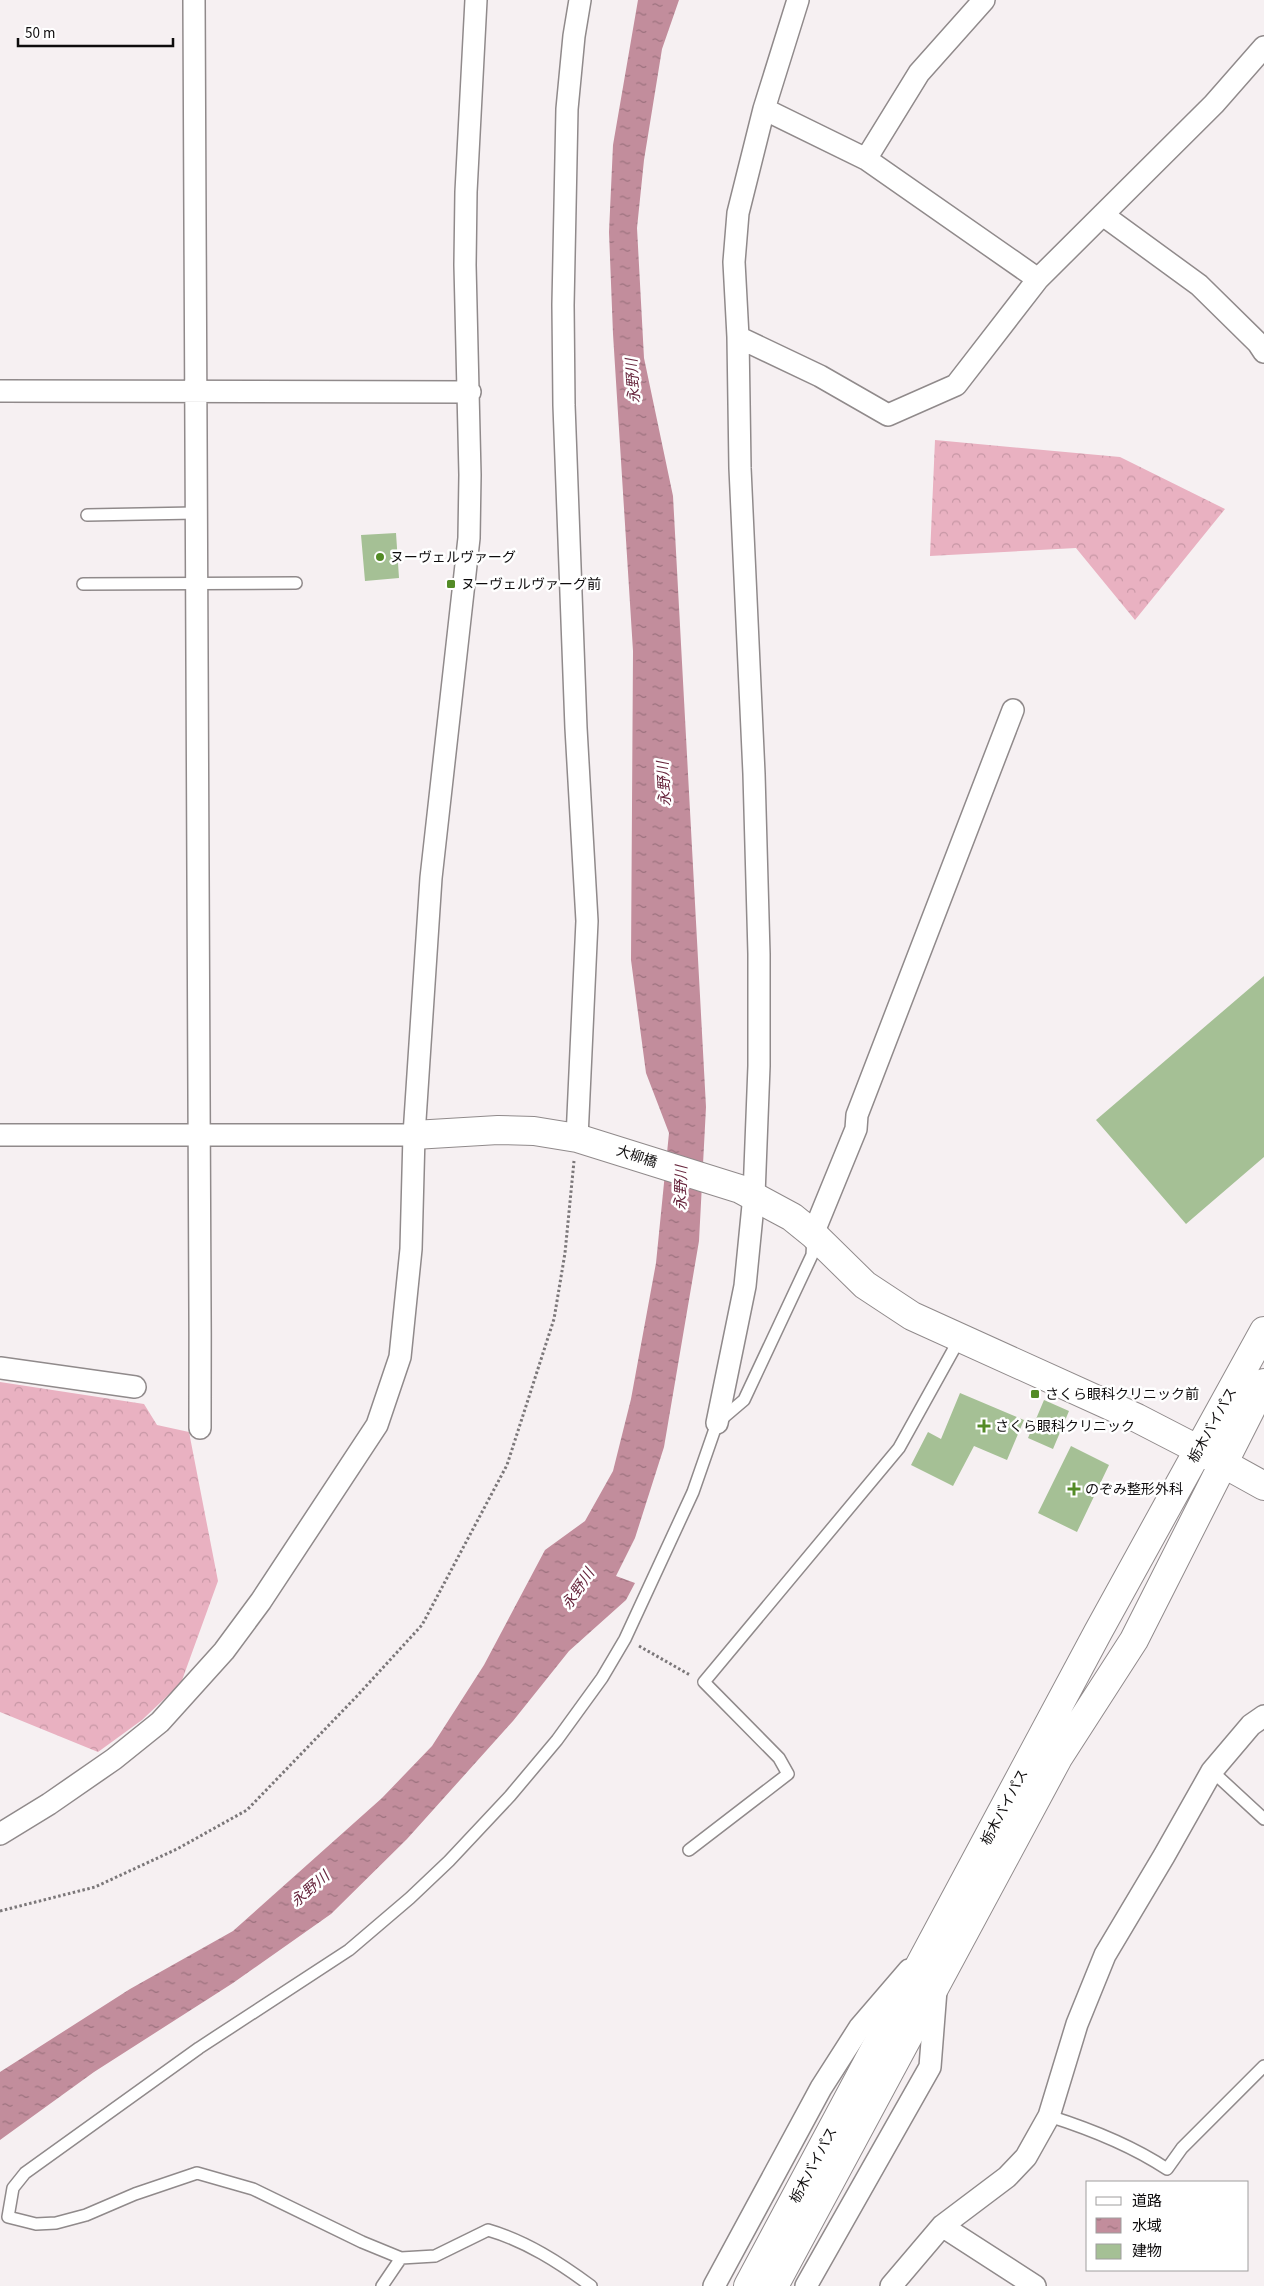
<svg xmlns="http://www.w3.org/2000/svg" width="1264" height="2286" viewBox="0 0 1264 2286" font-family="'Source Sans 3','Noto Sans JP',sans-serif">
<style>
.forest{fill:url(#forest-crowns)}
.water{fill:url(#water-ripples)}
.building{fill:#a5c095}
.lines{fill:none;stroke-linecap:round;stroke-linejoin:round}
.lane-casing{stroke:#908a8b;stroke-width:14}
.street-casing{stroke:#908a8b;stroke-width:24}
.secondary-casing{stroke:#908a8b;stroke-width:30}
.path{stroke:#7b7779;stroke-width:3;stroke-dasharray:2.5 2.5;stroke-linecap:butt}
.lane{stroke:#fff;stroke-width:11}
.street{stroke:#fff;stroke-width:21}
.secondary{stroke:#fff;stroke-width:28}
.poi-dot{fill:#538b26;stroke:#fff;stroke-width:2}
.labels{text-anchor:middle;stroke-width:5;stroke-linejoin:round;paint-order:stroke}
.poi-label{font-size:14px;fill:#0e0c0d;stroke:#fff;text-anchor:start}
.street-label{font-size:14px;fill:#0e0c0d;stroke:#fff}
.water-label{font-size:15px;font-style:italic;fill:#68273e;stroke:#fff}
</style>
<defs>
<pattern id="forest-crowns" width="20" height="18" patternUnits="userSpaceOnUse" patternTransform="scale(1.25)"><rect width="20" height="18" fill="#e9b1c1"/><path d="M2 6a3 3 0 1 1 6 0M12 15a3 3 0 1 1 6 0" fill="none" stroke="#c797a5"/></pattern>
<pattern id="water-ripples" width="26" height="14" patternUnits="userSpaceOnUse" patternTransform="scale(1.25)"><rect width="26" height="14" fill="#c28d9c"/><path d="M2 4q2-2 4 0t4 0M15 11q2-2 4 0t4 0" fill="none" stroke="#9c727e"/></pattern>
</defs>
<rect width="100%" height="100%" fill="#f6f0f2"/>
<path class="forest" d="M935,440L1120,457L1225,509L1135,620L1076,548L930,556Z
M0,1382L144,1404L157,1425L189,1432L218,1581L181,1683L142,1720L98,1752L0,1712Z"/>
<path class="water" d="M638,0H679L662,49L644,160L637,228L644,358L673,496L706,1107L699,1241L664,1447L635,1538L616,1576L635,1583L626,1600L569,1651L513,1721L407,1839L331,1914L233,1983L94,2072L0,2140V2072L130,1989L233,1931L382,1798L432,1746L484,1665L545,1550L585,1521L613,1471L631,1399L656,1263L669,1133L646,1073L631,960L633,651L613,334L609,232L613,145Z"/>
<path class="building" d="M396,533L399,578L365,581L361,535Z
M1264,976V1157L1186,1224L1096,1120Z
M960,1393L1024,1420L1007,1460L974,1446L953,1486L911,1465L928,1432L941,1439Z
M1044,1400L1069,1411L1053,1449L1028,1438Z
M1071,1446L1109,1465L1077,1532L1038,1513Z"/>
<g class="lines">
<defs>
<path id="lane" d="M87,515L195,513
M83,584L296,583
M1212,1771L1264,1819
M689,1850L788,1774L779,1758L704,1682L899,1448L960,1338
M1049,2116C1090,2129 1131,2145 1167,2169L1182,2148L1264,2066
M382,2286L401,2258
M591,2286C560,2263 526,2241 488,2230L435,2256L401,2258L362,2242L253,2189L197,2173L135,2194L86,2215L56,2223L36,2224L8,2217L13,2188L25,2173L199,2048L349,1950L410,1898L449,1861L510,1796L557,1740L602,1678L625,1639L693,1492L717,1423L744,1400L812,1255L813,1238"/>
<path id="street" d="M194,0C194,476 201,952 200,1428
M764,109L866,159L1038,279
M866,159L919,73L984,0
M1103,215L1199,285L1258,343L1264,352
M738,337L820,376L888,415L956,385L1038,279L1214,104L1264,47
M0,391L470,392
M0,1135H414
M577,1138L587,921L576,728L564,405L563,305L567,109L574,36L580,0
M813,1234L856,1129L857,1115L1013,710
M0,1368L135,1387
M717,1423L745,1286L754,1195L759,1066V954L754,774L740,468L738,337L734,262L738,213L764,109L798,0
M0,1834L49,1804L114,1759L160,1722L224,1651L261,1601L377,1425L400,1357L411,1249L414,1135L431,878L469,538L470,475L465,265L466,192L476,0
M942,2226L1035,2286
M714,2286L821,2088L860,2027L909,1970
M806,2286L930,2067L936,1990
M891,2286L942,2226L1007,2177L1026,2157L1049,2116L1077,2024L1105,1955L1164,1856L1212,1771L1251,1725L1264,1716"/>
<path id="secondary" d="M414,1135L498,1130L534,1131L577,1138L740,1189L792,1217L813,1234L865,1285L912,1316L1137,1418L1199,1450L1264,1486
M748,2286L1098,1632L1264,1331
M774,2286L1058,1758L1134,1640L1264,1383"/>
</defs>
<use href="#lane" class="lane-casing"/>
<use href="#street" class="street-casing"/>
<use href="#secondary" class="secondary-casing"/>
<path class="path" d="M639,1646L690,1675
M0,1911L95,1887L177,1849L247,1810L357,1696L422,1625L507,1465L554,1319L565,1253L574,1161"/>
<use href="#lane" class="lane"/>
<use href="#street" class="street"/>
<use href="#secondary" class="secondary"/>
</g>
<g class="poi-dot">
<circle cx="380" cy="557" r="5"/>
<rect x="446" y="579" width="10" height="10" rx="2.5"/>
<rect x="1030" y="1389" width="10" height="10" rx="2.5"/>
<path d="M981.5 1418.5h5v5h5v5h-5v5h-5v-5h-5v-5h5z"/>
<path d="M1071.5 1481.5h5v5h5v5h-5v5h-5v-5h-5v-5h5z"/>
</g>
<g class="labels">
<g class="poi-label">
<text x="390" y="562">ヌーヴェルヴァーグ</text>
<text x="461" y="589">ヌーヴェルヴァーグ前</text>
<text x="1045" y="1399">さくら眼科クリニック前</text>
<text x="995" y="1431">さくら眼科クリニック</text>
<text x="1085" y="1494">のぞみ整形外科</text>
</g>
<g class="street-label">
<text transform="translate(637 1156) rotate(18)" y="5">大柳橋</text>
<text transform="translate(1212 1425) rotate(-61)" y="5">栃木バイパス</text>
<text transform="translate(1004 1807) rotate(-62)" y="5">栃木バイパス</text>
<text transform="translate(813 2165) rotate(-62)" y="5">栃木バイパス</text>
</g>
<g class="water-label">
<text transform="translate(633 381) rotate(-94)" y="5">永野川</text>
<text transform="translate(664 784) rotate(-93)" y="5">永野川</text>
<text transform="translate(681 1188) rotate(-89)" y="5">永野川</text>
<text transform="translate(578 1589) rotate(-56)" y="5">永野川</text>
<text transform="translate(310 1889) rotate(-41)" y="5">永野川</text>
</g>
</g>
<rect x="1086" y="2181" width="162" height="90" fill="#ffffff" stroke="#9f9e9e"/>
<rect x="1096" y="2197" width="25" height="8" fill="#ffffff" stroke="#9f9e9e"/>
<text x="1132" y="2206" font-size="15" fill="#0e0c0d">道路</text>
<rect x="1096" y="2218" width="25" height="15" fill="url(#water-ripples)" stroke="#9f9e9e"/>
<text x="1132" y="2231" font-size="15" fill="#0e0c0d">水域</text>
<rect x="1096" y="2244" width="25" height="15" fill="#a5c095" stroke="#9f9e9e"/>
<text x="1132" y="2256" font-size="15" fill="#0e0c0d">建物</text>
<path d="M18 38v8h155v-8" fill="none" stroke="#0e0c0d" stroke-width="2.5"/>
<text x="25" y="38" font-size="15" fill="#0e0c0d" stroke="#ffffff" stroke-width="4" paint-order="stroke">50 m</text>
</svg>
